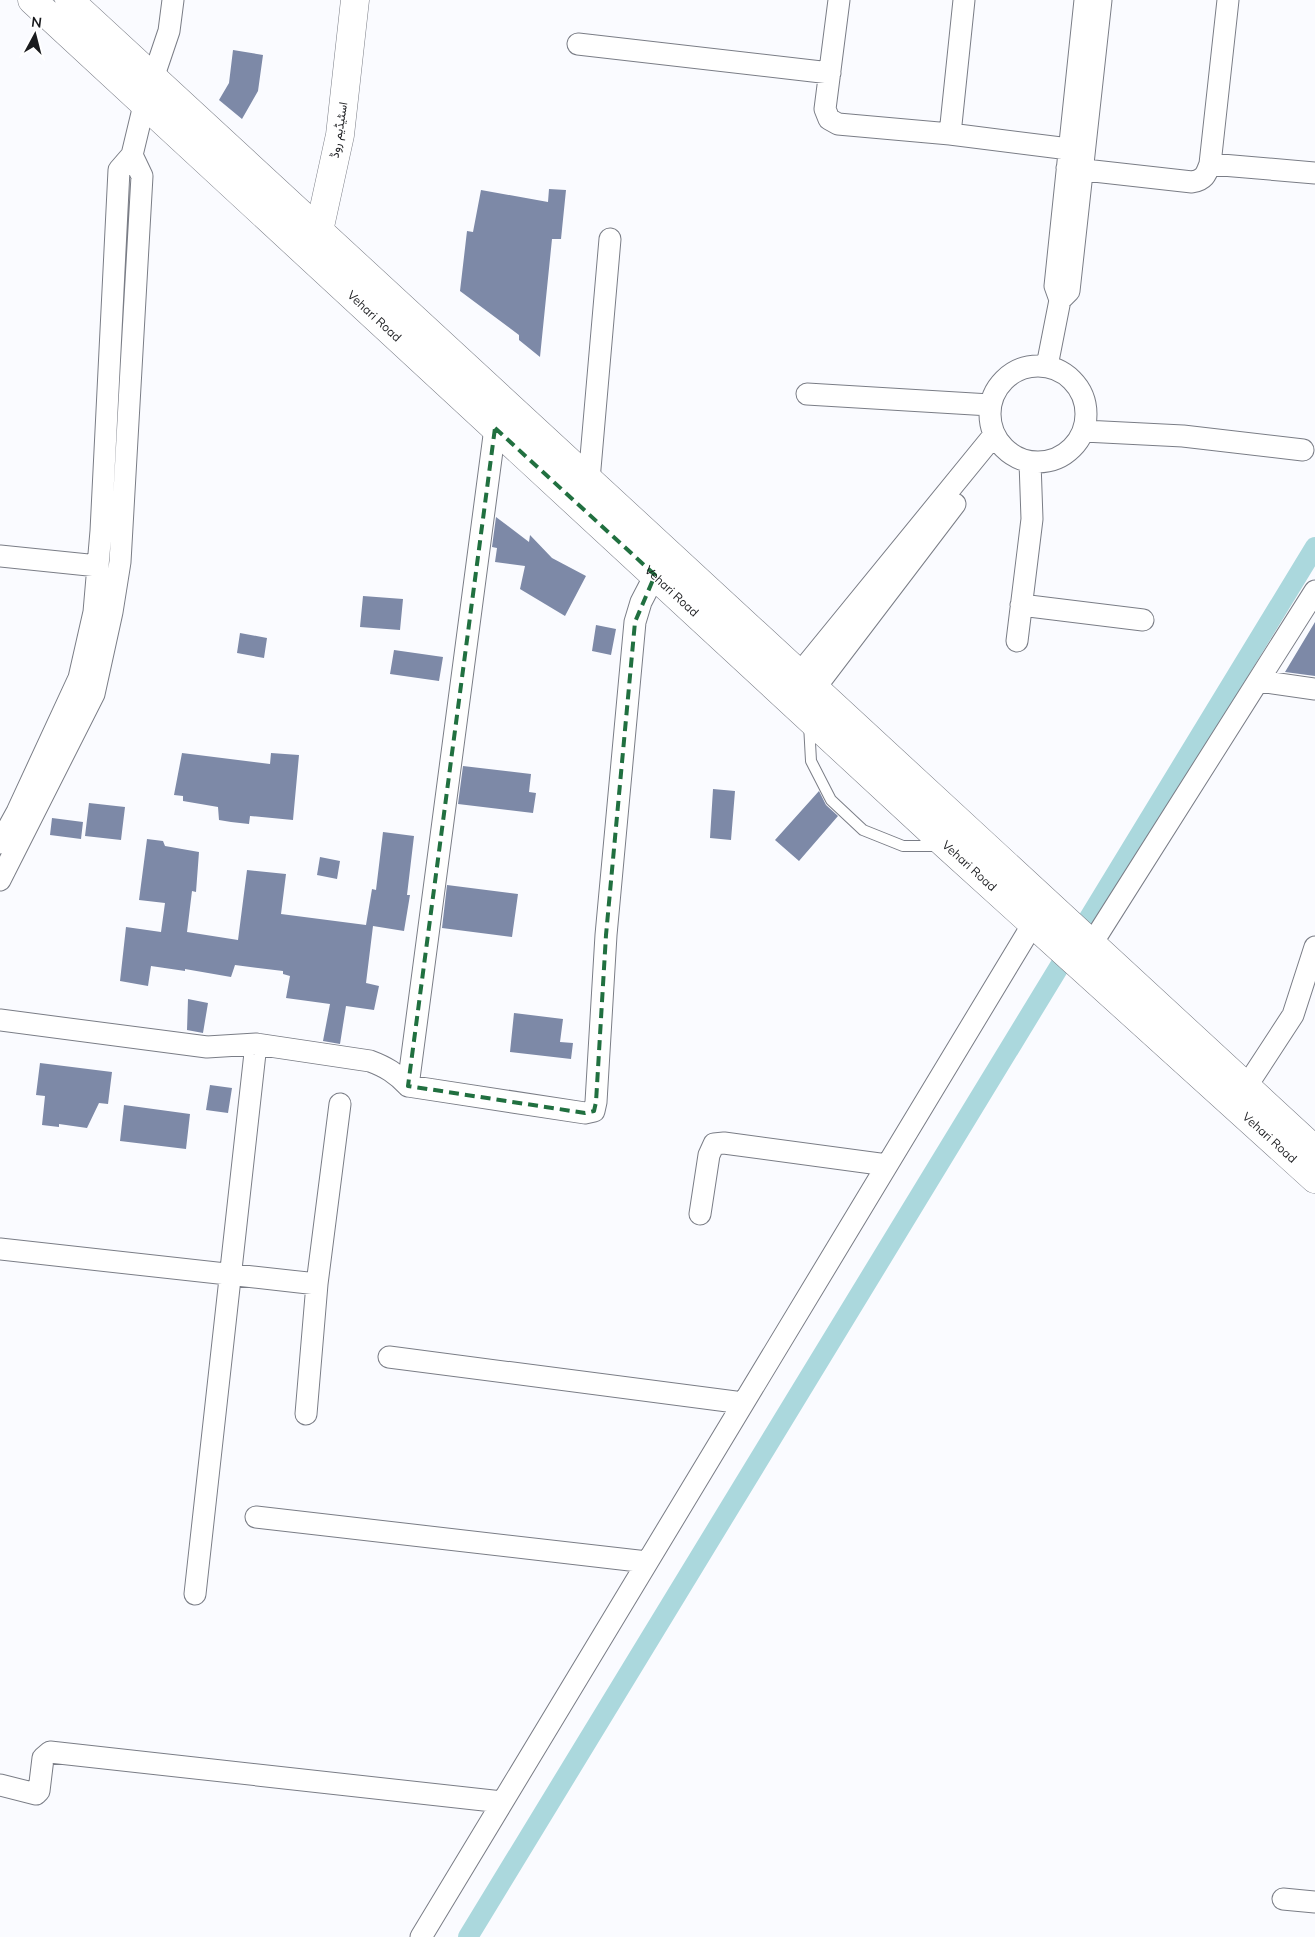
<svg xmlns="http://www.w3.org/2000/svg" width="1315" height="1937" viewBox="0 0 1315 1937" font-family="Mulish,Vazirmatn,sans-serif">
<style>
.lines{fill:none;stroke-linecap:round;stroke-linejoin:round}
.canal{stroke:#abd8dd;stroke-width:20}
.building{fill:#7d89a7}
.lane-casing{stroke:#7a7d86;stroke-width:12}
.street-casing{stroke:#7a7d86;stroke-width:23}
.secondary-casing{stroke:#7a7d86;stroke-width:29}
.primary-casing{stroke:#7a7d86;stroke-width:29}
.lane{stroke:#fff;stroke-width:10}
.street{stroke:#fff;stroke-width:21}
.secondary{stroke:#fff;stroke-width:28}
.primary{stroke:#fff;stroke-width:28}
.marked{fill:none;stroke:#217040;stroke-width:4;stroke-dasharray:10 6;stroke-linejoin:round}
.labels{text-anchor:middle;stroke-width:4;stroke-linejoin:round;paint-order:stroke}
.street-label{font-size:12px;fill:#1a1b1e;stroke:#fff}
</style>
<rect width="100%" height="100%" fill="#fafbff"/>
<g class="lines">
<path class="canal" d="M468,1937L1315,547"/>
</g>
<path class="building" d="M233,50L263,55L258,91L242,119L219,100L229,83Z
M549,189L566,190L561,239H552L540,357L519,340V335L460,291L467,231L473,232L481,190L548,202Z
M496,517L529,542L530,535L552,558L586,576L565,616L520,589L525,566L495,562L497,548L492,547Z
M363,596L403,599L400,630L360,627Z
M1315,622V676L1285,672Z
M596,625L616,629L611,655L592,651Z
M240,633L267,638L264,658L237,653Z
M394,650L443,657L439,681L390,674Z
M182,753L270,764L271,753L299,755L293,820L250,816L249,824L231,822L219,820L218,807L183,801V796L174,795Z
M463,766L531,774L529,792L536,793L533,813L458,804Z
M713,789L735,791L731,840L710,838Z
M819,791L826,805L838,816L799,861L775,840Z
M89,803L125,807L121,840L85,836Z
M52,818L83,822L81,839L50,835Z
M383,832L414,836L407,895H410L404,931L373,926L366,983L379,986L374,1010L346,1006L340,1044L323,1041L330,1004L286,998L290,976L283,974V971L235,965L231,977L185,969V971L151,966L148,986L120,981L126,927L161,932L165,903L139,900L147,839L163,841L165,846L199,852L196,892L192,891L187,932L238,940L247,870L286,874L281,914L366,925L372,889L376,890Z
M320,857L340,861L337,879L317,875Z
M447,885L518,894L512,937L442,928Z
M188,999L208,1003L203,1033L187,1030Z
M514,1013L563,1019L560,1042L573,1043L571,1059L510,1052Z
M40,1063L112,1072L108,1104L99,1103L87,1128L59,1124V1127L42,1125L45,1096L36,1095Z
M210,1085L232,1088L228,1113L206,1110Z
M124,1105L190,1114L186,1149L120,1141Z"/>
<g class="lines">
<defs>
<path id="lane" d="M809,724L811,761L831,800L863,830L903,846H938"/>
<path id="street" d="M839,0L825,109L829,119L838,124L950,134L1069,149
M578,44L830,73
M950,134L964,0
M1210,164L1315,173
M1067,168L1192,182C1204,180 1206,175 1210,164L1228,0
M1060,300L1069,291L1101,0
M990 414a48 48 0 1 1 96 0a48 48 0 1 1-96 0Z
M1047,366L1060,300L1055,286L1085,0
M807,394L990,405
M1084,431L1183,436L1303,450
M589,480L610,239
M0,556L98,566
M1021,605L1143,620
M1017,641L1032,519L1030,462
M800,673L994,435
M1259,681L1315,689
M815,688L955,504
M0,843L17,812L79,678L94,612L101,531L119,170L132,155L144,105L169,31L173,0
M0,880L94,694L112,612L120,562L142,176L132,155
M1091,945L1315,591
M0,1020L207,1047L256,1044L370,1061C386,1067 396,1073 408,1086L585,1113L594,1111L596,1102L606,935L635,622L641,602L655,575
M408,1086L495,428
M1246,1087L1293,1015L1315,947
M700,1214L709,1155L714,1144L724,1143L887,1165
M0,1249L317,1284
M389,1357L743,1403
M306,1414L317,1284L340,1104
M256,1517L647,1562
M195,1594L256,1044
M0,1785L36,1794L39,1791L43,1758L50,1752L502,1802
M1283,1899L1315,1902
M421,1937L1034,922"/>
<path id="secondary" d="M309,251L319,231L340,135L355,0"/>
<g id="primary">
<path id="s1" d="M32,0L947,846L1315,1179"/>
<path d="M69,0L1315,1150"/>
</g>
</defs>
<use href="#lane" class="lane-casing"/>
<use href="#street" class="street-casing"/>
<use href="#secondary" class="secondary-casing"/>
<use href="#primary" class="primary-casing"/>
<use href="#lane" class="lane"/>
<use href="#street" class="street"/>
<use href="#secondary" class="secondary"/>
<use href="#primary" class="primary"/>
</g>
<path class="marked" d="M495,428L655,575L635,622L606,935L596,1102L594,1111L585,1113L408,1086Z"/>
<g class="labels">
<g class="street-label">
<text transform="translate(339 130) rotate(-81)" y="4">اسٹیڈیم روڈ</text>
<text dy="4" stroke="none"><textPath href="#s1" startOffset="466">Vehari Road</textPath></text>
<text dy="4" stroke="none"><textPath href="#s1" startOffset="871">Vehari Road</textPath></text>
<text dy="4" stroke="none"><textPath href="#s1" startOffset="1276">Vehari Road</textPath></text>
<text dy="4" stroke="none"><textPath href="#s1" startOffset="1681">Vehari Road</textPath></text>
</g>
</g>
<g transform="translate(35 35) rotate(7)" stroke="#ffffff" stroke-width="4" paint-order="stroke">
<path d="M0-4L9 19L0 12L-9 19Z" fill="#1a1b1e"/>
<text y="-8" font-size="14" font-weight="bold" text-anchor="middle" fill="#1a1b1e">N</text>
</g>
</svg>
